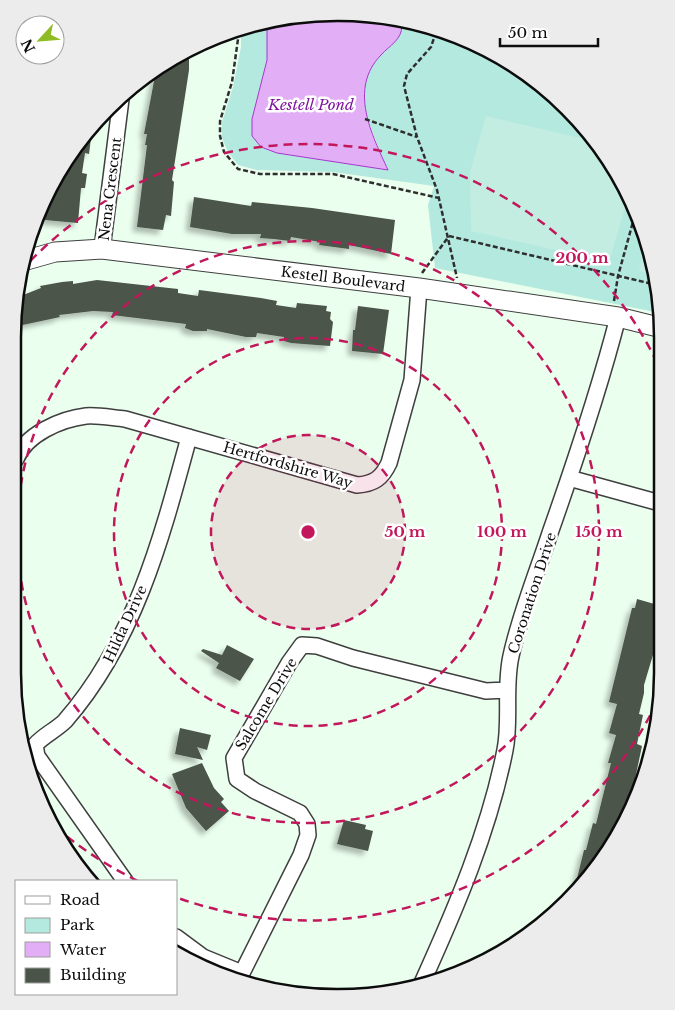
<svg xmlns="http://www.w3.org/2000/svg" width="675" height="1010" viewBox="0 0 675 1010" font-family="'Libre Baskerville',serif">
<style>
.green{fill:#b4e9df}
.pitch{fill:#c3ede0}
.water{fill:#e2aff6;stroke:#a636ce}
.building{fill:#4b5448;filter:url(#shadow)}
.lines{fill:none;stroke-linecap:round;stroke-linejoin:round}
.minor-casing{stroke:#3f3f3f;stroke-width:18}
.tertiary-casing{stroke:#3f3f3f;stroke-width:21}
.path{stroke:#2e2e2e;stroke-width:2.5;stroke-dasharray:5 2.5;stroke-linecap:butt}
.minor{stroke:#fff;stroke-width:15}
.tertiary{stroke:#fff;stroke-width:19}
.ring{fill:none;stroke:#c2185b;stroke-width:2.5;stroke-dasharray:9 6}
.labels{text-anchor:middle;stroke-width:5;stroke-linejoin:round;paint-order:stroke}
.street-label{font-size:14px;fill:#0c0c0c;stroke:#fff}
.water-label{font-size:15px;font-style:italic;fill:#7f159d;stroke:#fff}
.rim{fill:none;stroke:#0c0c0c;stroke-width:2.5}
.centre{fill:#c2185b;stroke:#fff;stroke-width:2.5}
.ring-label{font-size:15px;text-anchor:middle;font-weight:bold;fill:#c2185b;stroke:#fff;stroke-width:5;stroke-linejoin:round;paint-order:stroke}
</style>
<defs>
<filter id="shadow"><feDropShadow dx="-4.5" dy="4.5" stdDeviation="2.5" flood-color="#0004"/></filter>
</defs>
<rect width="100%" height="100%" fill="#eaffed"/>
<path class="green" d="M402,25L462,37L567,107L638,213L656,274L660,313L435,268L428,205L434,186L333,172L257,170L238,165L228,152L222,138V122L233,87L241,47V32L267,26V60L252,119L261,147L277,153L387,170C375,132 346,92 381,55C390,45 402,40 402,25Z"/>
<path class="pitch" d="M486,116L589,140L628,198L609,262L471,231L470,172Z
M646,239L656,274L639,271Z"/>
<path class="water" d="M337,13L402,25C402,40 390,45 381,55C348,89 372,135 388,170L277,153L261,147L252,136V119L267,60V26Z"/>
<path class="building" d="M189,53V70L172,180L174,182L171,216L166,215L163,230L137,227L147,145H145L147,134H144L155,76Z
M92,130L89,154L85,153L82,173L87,174L85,188H81L78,223L45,220L46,209L44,200L46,194Z
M194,197L251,206L252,202L312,208L395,220L391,254L349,245V249L319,245L320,242L291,237L290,241L274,239L260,238L261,234H232L190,227Z
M97,280L178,289V293L198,296L199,290L261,298L277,301L276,305L296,308L297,303L327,306L326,311L331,312L330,319L333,322L330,346L291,343L284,341V337L257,333L256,337H246L207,329V331H193L185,328L186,324L112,315L113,312L93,311L59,315L60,317L18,326V297L41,288L40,286L62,282L73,281V284Z
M358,306L389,310L383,354L352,351L353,330H355Z
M637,599L658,605V638L644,685V693L639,714L643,715L637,744L642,746L634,784L637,785L628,817L573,895L584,850H586L593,823L596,824L611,763H608L616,735L609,733L617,704L609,702L632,608H635Z
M227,645L254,659L240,681L216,668L219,663L201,651L203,649L222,655Z
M180,728L211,735L207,750L197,747L203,760L175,754Z
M202,763L214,788L224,799L221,802L229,811L206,831L186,808L172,774Z
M344,820L366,825L365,829L373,831L368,851L337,844Z"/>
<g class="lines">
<defs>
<path id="minor" d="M102,249L121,99
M16,459C26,434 61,419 86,416C98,415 113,418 125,419L357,485C374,484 382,478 389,463L412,380L419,288
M569,478L660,503
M125,881L37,756L35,745C44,735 56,730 65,721C135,641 162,537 189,437
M176,937L203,957L242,973
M239,979L301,855L308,835L307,824L300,813L255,791L237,779L234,758L289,663L302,645L317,646L353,658L486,691L506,690
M422,983C456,908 489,831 505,750C511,721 504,687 511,656C520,614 537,573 550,533C575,462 599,391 618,317"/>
<path id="tertiary" d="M23,261L55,252L102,249L419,288L618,317L662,328"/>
</defs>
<use href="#minor" class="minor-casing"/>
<use href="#tertiary" class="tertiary-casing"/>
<path class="path" d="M239,32L232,82L220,121V136L224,152L238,169L260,174H333L439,198
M436,32L431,47L407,74L404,86L417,137L437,190L457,278
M365,119L417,137
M449,236L657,285
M422,273L449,236
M614,301L618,276L636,211"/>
<use href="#minor" class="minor"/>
<use href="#tertiary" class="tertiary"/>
</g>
<circle cx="308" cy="532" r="97" fill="#c2185b" fill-opacity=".12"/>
<g class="ring">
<circle cx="308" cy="532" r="97"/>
<circle cx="308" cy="532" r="194"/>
<circle cx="308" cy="532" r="291"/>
<path d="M657 702A388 388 0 0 1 178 898M138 881A388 388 0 0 1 53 825M20 272A388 388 0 0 1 661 371"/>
</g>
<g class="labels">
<g class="street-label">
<text transform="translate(110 189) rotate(-83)" y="5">Nena Crescent</text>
<text transform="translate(343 279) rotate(7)" y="5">Kestell Boulevard</text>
<text transform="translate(288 465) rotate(16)" y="5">Hertfordshire Way</text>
<text transform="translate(532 593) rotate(-72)" y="5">Coronation Drive</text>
<text transform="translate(125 624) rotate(-65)" y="5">Hilda Drive</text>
<text transform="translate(266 704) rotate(-59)" y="5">Salcome Drive</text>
</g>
<g class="water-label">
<text x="311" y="110">Kestell Pond</text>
</g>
</g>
<path d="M0 0H675V1010H0ZM337 21H338A316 316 0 0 1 654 337V673A316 316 0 0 1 338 989H337A316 316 0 0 1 21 673V337A316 316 0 0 1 337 21Z" fill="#ececec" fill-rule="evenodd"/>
<path class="rim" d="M337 21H338A316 316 0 0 1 654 337V673A316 316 0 0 1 338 989H337A316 316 0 0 1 21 673V337A316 316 0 0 1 337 21Z"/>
<circle cx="308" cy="532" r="8" class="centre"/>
<g class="ring-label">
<text x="582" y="263">200 m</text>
<text x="405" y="537">50 m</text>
<text x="502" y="537">100 m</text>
<text x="599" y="537">150 m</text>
</g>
<rect x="15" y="880" width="162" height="115" fill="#ffffff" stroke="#9e9e9e"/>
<rect x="25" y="896" width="25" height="8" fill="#ffffff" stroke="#9e9e9e"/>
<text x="60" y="905" font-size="15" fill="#0c0c0c">Road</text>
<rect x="25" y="918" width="25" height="15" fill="#b4e9df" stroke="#9e9e9e"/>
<text x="60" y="930" font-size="15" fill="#0c0c0c">Park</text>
<rect x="25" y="942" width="25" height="15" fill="#e2aff6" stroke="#9e9e9e"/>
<text x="60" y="955" font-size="15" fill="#0c0c0c">Water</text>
<rect x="25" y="968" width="25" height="15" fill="#4b5448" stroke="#9e9e9e"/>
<text x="60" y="980" font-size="15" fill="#0c0c0c">Building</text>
<g transform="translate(40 40) rotate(244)"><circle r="24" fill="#ffffff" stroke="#9e9e9e"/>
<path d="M0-4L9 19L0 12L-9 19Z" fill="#8fbc23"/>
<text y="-8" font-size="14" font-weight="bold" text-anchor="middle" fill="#0c0c0c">N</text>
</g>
<path d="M500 38v8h98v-8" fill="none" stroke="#0c0c0c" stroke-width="2.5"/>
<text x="508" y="38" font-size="15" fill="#0c0c0c" stroke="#ffffff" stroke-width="4" paint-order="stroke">50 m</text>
</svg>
